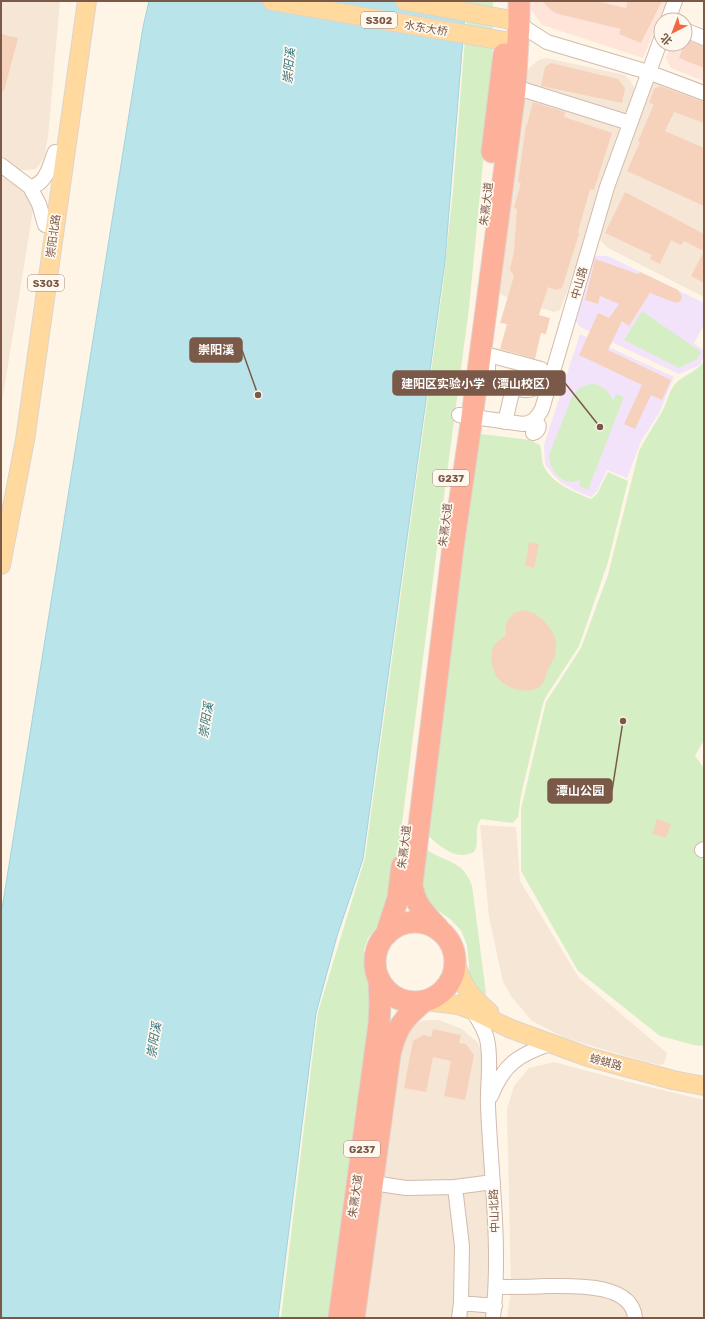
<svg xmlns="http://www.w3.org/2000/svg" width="705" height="1319" viewBox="0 0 705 1319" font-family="Rubik,'Noto Sans SC',sans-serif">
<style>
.residential{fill:#f6e6d5}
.commercial{fill:#ffe4da}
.education{fill:#f2e3fb}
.green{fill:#d5eec4}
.water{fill:#b9e4ea;stroke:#9fd4dd}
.building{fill:#f6d2bc}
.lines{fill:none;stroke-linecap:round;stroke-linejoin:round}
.minor-casing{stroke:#d2bbab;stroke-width:16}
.major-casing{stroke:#ddd4cf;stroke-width:20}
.highway-casing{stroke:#ddd4cf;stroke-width:23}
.minor{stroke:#fff;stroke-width:14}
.major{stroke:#ffd99d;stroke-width:18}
.highway{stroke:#fdb19a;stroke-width:21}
.labels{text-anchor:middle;stroke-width:3.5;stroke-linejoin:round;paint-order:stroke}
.shield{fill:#fff8ef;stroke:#a3897a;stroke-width:1}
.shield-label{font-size:10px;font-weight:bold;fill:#7b5948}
.street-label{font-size:11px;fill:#7b5948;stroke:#fff8ef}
.water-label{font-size:12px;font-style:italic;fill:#3a7681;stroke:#fff8ef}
.leader{fill:none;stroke:#7b5948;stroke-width:1.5}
.callout-dot{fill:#7b5948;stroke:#fff8ef;stroke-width:1.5}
.callout{fill:#7b5948;stroke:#7b5948;stroke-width:1.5}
.callout-label{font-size:12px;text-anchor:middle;font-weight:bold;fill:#fff}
</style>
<rect width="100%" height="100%" fill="#fef5e7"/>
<path class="residential" d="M1,1H60L48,137L44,158L36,169L27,170H20L1,156Z
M546,58L625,75L630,80L635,89L633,100L600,191L570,284L560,310L554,312L510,299L502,295L494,288L526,74L530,67L539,60Z
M654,82L704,100V297L608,248L598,238L649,89Z
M1,175L28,194L33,210L1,408Z
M480,825L516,827L520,881L579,978L667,1053L664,1064L659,1065L643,1061L565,1038L532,1021L511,996L503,982L489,917Z
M427,1020H439L462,1029L477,1042L482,1051V1102L490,1246V1282L485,1318H365L401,1039L409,1030L417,1023Z
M554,1062L633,1083L704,1100V1318H507L511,1290L507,1109L514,1086L529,1068Z"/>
<path class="commercial" d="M530,1H667L643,58L542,25L530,8Z
M685,32L704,40V81L671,68L666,58L672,44H685Z"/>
<path class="education" d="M593,256H608L704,303V325L694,343L704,351V355L700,365L679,374L580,327L575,320Z
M580,334L674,377L659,413L641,441L627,478L607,470L597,491L591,497L574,490L562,483L554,476L545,464L544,445Z"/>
<path class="green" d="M468,1H493L492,70L469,308L436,556L394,886L383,919L368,938L364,949V962L370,992L372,1016L334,1318H281L318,1012L365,858L443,285L453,190Z
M642,311L701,352L697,359L679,368L624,340Z
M704,361V740L695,756L704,768V1046L694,1045L660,1036L578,971L521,871V809L546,702L581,648L608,575L639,451C646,437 655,424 663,410C667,402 669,391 675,384C683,375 697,372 704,361Z
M591,384C602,384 609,391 613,401L616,394L624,397L588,490L579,486L581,479C565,489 549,471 549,455L573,395L581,387Z
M481,434L530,440L540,445C542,451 541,458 543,464C550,483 574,492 591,499L597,494L608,472L628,481L608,562L579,646L545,698L542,707L521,795L518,817L513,823L481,819C472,832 481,840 474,852C470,853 466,855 462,855C449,855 432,841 425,831L477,435Z
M424,848C444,863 462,858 472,886L486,993L482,996L469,983V964L467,945L461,930L450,919L426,902L420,878Z"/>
<path class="water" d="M149,1H466L445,261L363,859L337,936L316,1013L278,1318H1V915L143,27Z"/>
<path class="building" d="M542,1H596L626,8L628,1H662L641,43L619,34L621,29L558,14L552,11Z
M1,34L18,38L4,91L1,90Z
M686,40L704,46V68L679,58Z
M551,63L618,79L625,88L622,103L541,86L545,67Z
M660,86L704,102V123L674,112L665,131L704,148V206L627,171L640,142L638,141L654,104L649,103L654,89Z
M533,102L565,112L564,117L612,133L594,190L590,189L578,232L579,234L562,288L556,290L548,287L539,315L550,318L546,334L541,333L535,359L500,349L507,324L500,323L514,276L510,270L514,251L517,209L514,208L521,183L518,182L526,125H527Z
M625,192L704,234V251L684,241L681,245L671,240L660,264L650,259L652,255L605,233Z
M704,251V283L691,276Z
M595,259L638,274L640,272L678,290L682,296L681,301L676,303L650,293L629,326L622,321L608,350L671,380L662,400L651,395L635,429L624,424L642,385L579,355L598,313L609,318L619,304L600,296L598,304L585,300Z
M529,542L539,544L534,568L525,566Z
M523,610L534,613L543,620L552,631L556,641L555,656L547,671L544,682L538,688L529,691L514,689L503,683L496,676L491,661L492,651L493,647L497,642L506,635V625L508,620L514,613Z
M657,819L671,824L666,838L652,834Z
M433,1029L461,1035L459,1043L466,1044L474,1055L465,1100L444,1096L451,1061L433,1057L426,1092L404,1088L413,1041L423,1035L431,1037Z"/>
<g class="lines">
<defs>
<path id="minor" d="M668,20L675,1
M519,24L547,42L648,72L704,93
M685,30L704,38
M515,87L630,123
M1,165L30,187L39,204L45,225
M30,187C47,184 49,166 55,152
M459,415L523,424C533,423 537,418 542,409L607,187L661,39
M505,422L513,388C536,393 534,390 541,369L489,355C486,382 488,381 513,388
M529,423L534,422L538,424C540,428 537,432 533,433
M702,850L704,849
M472,1010C478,1019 484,1028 487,1039C492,1061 487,1084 488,1106C491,1177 501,1247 493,1318
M491,1096C504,1064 518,1055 550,1044
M373,1183L406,1188L455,1187
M497,1287C513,1287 530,1287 547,1286C571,1286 632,1282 635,1318
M461,1303L462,1246L455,1187L493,1182
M459,1318L461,1303L495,1306"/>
<path id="major" d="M272,1L517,43
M405,1L506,19L519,24
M1,565L25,440L87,1
M456,964C464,989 470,995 489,1012
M427,1001L458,1005L472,1010L511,1029L588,1057L673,1080L704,1086"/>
<path id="highway" d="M492,152L504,54
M375 962a40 40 0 1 1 80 0a40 40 0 1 1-80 0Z
M439,929C426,915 414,904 412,884L453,547L472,417L515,90L519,24V1
M386,935L398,898L402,866
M339,1318L379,1024L380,1004L379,979
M354,1318L390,1054C396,1028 403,1019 423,1002"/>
</defs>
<use href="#minor" class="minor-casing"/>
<use href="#major" class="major-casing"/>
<use href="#highway" class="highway-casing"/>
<use href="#minor" class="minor"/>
<use href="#major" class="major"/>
<use href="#highway" class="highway"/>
</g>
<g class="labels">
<g class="shield">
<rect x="361" y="12" width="36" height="16" rx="3"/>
<rect x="28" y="275" width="36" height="16" rx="3"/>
<rect x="433" y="470" width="36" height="16" rx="3"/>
<rect x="344" y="1141" width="36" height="16" rx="3"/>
</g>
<g class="shield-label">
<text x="379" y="24">S302</text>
<text x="46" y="287">S303</text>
<text x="451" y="482">G237</text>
<text x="362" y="1153">G237</text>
</g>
<g class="street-label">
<text transform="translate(426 28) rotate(10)" y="4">水东大桥</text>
<text transform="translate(486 204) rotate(-83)" y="4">朱熹大道</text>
<text transform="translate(53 236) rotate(-82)" y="4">崇阳北路</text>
<text transform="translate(579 283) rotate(-74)" y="4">中山路</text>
<text transform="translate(445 525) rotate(-83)" y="4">朱熹大道</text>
<text transform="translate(404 847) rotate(-83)" y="4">朱熹大道</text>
<text transform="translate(606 1062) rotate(16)" y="4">螃蜞路</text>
<text transform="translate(355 1196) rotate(-82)" y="4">朱熹大道</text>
<text transform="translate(494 1211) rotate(-92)" y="4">中山北路</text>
</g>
<g class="water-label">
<text transform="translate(289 66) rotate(-85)" y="4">崇阳溪</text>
<text transform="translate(206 720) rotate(-81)" y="4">崇阳溪</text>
<text transform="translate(154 1040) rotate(-81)" y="4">崇阳溪</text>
</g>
</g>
<path class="leader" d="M258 395L242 350M600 427L565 383M623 721L612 791"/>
<g class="callout-dot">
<circle cx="258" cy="395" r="4"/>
<circle cx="600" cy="427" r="4"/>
<circle cx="623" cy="721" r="4"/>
</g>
<g class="callout">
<rect x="190" y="338" width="52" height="24" rx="4"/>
<rect x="393" y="371" width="172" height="24" rx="4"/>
<rect x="548" y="779" width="64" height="24" rx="4"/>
</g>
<g class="callout-label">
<text x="216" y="354">崇阳溪</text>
<text x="479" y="388">建阳区实验小学（潭山校区）</text>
<text x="580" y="795">潭山公园</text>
</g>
<rect width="705" height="1319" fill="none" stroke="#7b5948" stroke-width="4"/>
<g transform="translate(673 32) rotate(222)"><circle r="19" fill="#fff8ef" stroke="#cab8ac"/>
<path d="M0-3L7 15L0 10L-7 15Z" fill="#f16643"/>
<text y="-6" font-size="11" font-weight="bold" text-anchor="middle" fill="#7b5948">北</text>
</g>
</svg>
